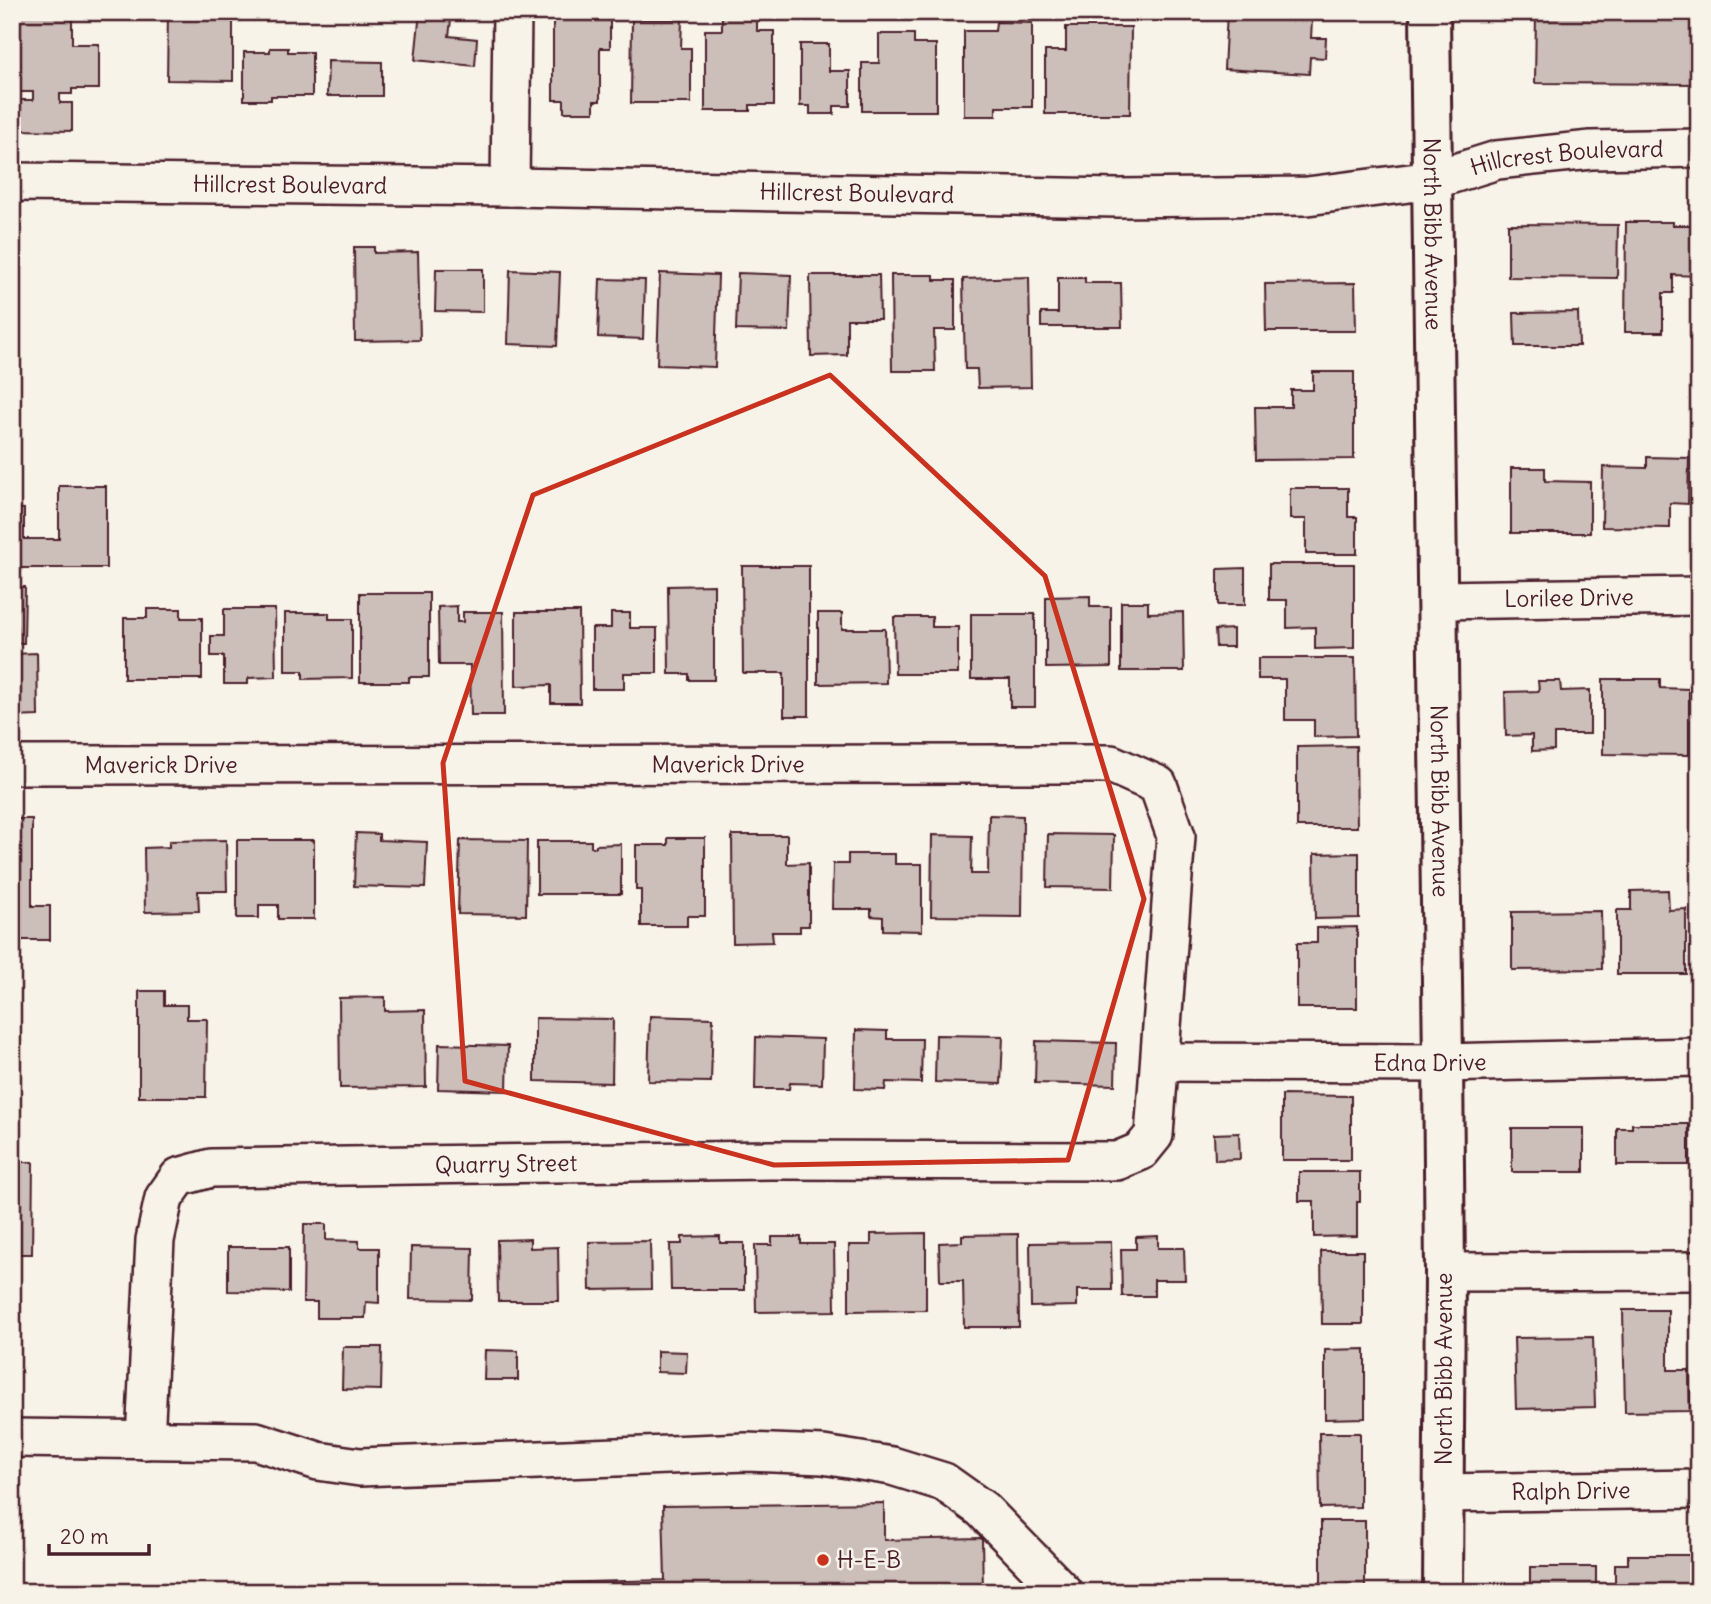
<svg xmlns="http://www.w3.org/2000/svg" width="1711" height="1604" viewBox="0 0 1711 1604" font-family="Delius,sans-serif">
<style>
.building{fill:#ccbfb9;stroke:#4a1f2b;stroke-width:2}
.lines{fill:none;stroke-linecap:round;stroke-linejoin:round}
.minor-casing{stroke:#4a1f2b;stroke-width:42}
.major-casing{stroke:#4a1f2b;stroke-width:44}
.minor{stroke:#f7f3e8;stroke-width:37}
.major{stroke:#f7f3e8;stroke-width:38}
.marked{fill:none;stroke:#c8321e;stroke-width:5;stroke-linejoin:round}
.poi-dot{fill:#c8321e;stroke:#f7f3e8;stroke-width:2.5}
.labels{text-anchor:middle;stroke-width:5;stroke-linejoin:round;paint-order:stroke}
.street-label{font-size:23px;fill:#4a1f2b;stroke:#f7f3e8}
.poi-label{font-size:23px;fill:#4a1f2b;stroke:#f7f3e8;text-anchor:start}
</style>
<rect width="100%" height="100%" fill="#f7f3e8"/>
<filter id="ink" filterUnits="userSpaceOnUse"><feTurbulence type="fractalNoise" baseFrequency=".0143" numOctaves="2"/><feDisplacementMap in="SourceGraphic" scale="14" xChannelSelector="R" yChannelSelector="G"/><feConvolveMatrix kernelMatrix="1 2 1 2 8 2 1 2 1" color-interpolation-filters="sRGB"/></filter>
<g filter="url(#ink)">
<path class="building" d="M17,12H72V44H99V89H72V94H60V103H72V131L16,130V100H33V92H16Z
M168,12H233V81L167,80Z
M420,12H452L449,36L477,39L475,66L415,60Z
M1227,12H1281V18L1312,20L1311,38H1326L1325,58L1310,57L1309,74L1224,69Z
M1536,12H1699V84L1535,83Z
M722,13H757V31H774V105H750V111H705V30H722Z
M553,14H610V48H600V101H594V112H564V100H553Z
M632,19H682L681,48H691V103H631Z
M996,22L1032,23V107H996V116H964V31H995Z
M1066,27H1131L1130,114H1045V51H1066Z
M879,34H914V44H936V111H862V63H879Z
M800,44H829V71H850V106H834V114H810V106H800Z
M270,48H288V52H312V96H271V100H244V52H270Z
M328,61L382,62V96H327Z
M1626,222H1673V225H1699V276L1673,275V293H1663V332H1625Z
M1508,224L1618,225L1617,278L1508,277Z
M354,247H374V253L418,252L420,340L355,341Z
M436,269H483V312L435,311Z
M510,270L560,272L557,346L508,344Z
M660,273L718,275L715,367L657,365Z
M738,273L791,275L789,331L736,330Z
M810,275H879L880,319H847V355L811,356Z
M891,275H934V280H955V330H934L935,371H892Z
M1029,277L1031,387L978,388L977,369H965L963,279Z
M1058,278H1085V283H1121L1122,327H1041V313H1058Z
M600,279L645,280L643,339L598,337Z
M1355,283L1356,331H1266L1265,284Z
M1578,312L1579,346H1515L1514,313Z
M1313,372H1354V459L1256,460L1255,407H1291V390H1313Z
M12,374H15V426H12Z
M1647,457L1689,458L1688,504L1670,503V528L1602,527L1603,467L1647,468Z
M1511,468H1545V481L1590,482V533H1511Z
M59,486H106V568H12V508L24,509V539H59Z
M1290,488H1348V517H1357V554H1306V519H1290Z
M1269,564H1354V648L1315,649V627L1287,628V600H1269Z
M742,566H809V716H784V673H743Z
M1245,568V605H1218V569Z
M714,585V680H689V674H669L668,586Z
M12,587H25L24,643H12Z
M360,593H429V677H409V682H360Z
M1090,596V607H1111V667L1046,668V597Z
M1121,602H1148V613L1183,612L1184,671H1121Z
M457,606V622H463V612H503L504,715H471L470,665H439L438,607Z
M147,609H181V618H202V679H124V618H147Z
M224,609H275L276,677L248,678V684H224V656H211V636H224Z
M516,612H579L580,703H551V685L516,686Z
M285,613H329V619H352V678L303,679V671H285Z
M611,613H630V628H657V673H624V689H592V628H611Z
M818,613H842V629H885L886,683L818,684Z
M971,614H1035V707H1010V679H971Z
M894,617H932V627H958V674H895Z
M1233,629V647H1216L1215,630Z
M37,653L38,716L12,717V654Z
M1258,658H1355L1356,736L1314,737V720H1285V679H1258Z
M1603,679H1660V688L1689,689V755L1603,754Z
M1538,681H1560L1561,691L1590,690V734H1554V750L1532,751V735L1506,736L1505,692L1539,691Z
M1356,746L1357,827H1297V747Z
M989,815L1023,816L1022,917L931,916L932,835L972,836L971,874H988Z
M12,819H32V906H50V940H12Z
M356,833L379,834V840L427,842L425,888L354,886Z
M1048,834L1114,835L1113,888L1047,887Z
M732,835H787V864L809,863V926H800V932H772L773,942L733,943Z
M668,838H705V916H687V926H641V890H636V845H668Z
M226,840L227,891H198L199,911L145,912L144,848L169,847V841Z
M237,840H314V919H278V905H259V918H237Z
M460,840L527,841L526,915L458,914Z
M537,841H591V847H596V845L621,844V894H537Z
M1359,853V918L1315,919L1314,854Z
M848,854H895V864H922V931L883,930V917L871,916V909H832L833,864H848Z
M1668,890L1669,910L1686,909V974H1617V910H1631V891Z
M1601,911L1602,969L1512,970V912Z
M1357,927V1008H1297V943H1317V928Z
M139,991H164V1005H187V1019H207L206,1097H139Z
M385,997V1011L425,1010L426,1087L340,1088L339,998Z
M650,1016L713,1018L711,1082L648,1081Z
M535,1018L613,1019L612,1083L535,1081Z
M856,1030L887,1031V1039H922L921,1083L886,1082L885,1090L855,1089Z
M936,1035L1003,1036L1001,1084L935,1082Z
M756,1037L823,1039L822,1084L790,1083L789,1089H755Z
M1036,1041L1116,1043L1115,1085L1035,1083Z
M439,1044L508,1046L507,1091L438,1089Z
M12,1087H16L17,1140H12Z
M1282,1095L1351,1096V1160H1282Z
M1632,1124H1689V1165H1617V1128H1632Z
M1512,1128H1584V1172H1512Z
M1239,1133L1240,1159L1215,1160L1214,1134Z
M12,1162H33L32,1254H12Z
M1299,1172H1360V1202H1357V1236L1314,1237V1201H1299Z
M304,1224H326V1240L359,1241V1248H379V1303L366,1302L365,1318H317V1302H303Z
M926,1233V1310L849,1311V1245H871V1234Z
M1018,1234L1019,1327H964L963,1281H940L939,1243L962,1242V1235Z
M720,1236V1243H744V1290H671L670,1244H682V1237Z
M1158,1236V1248H1184L1185,1280H1154V1296H1122L1121,1249H1136V1237Z
M772,1237H801V1244H834L835,1311L756,1312L755,1245H772Z
M530,1239V1248L558,1247L559,1301H498L497,1240Z
M650,1241L651,1289L590,1290L589,1242Z
M1111,1242L1112,1290H1077V1306L1031,1307L1030,1243Z
M228,1247H289V1292L228,1291Z
M411,1247L473,1248L472,1300L410,1299Z
M1321,1251H1363V1324H1322Z
M1623,1310H1668V1370H1689L1690,1411L1625,1412Z
M1593,1337L1595,1407L1516,1409L1514,1338Z
M343,1347H382L381,1390L342,1389Z
M1365,1349V1418L1325,1419V1350Z
M485,1350L518,1351V1380H484Z
M657,1351L687,1352L686,1373L657,1372Z
M1319,1433H1360V1507L1320,1508Z
M884,1503V1540L982,1538L983,1592H362L361,1588L665,1580L663,1506Z
M1321,1521H1365V1592H1321Z
M1628,1555H1697V1592H1615V1564H1628Z
M1530,1567H1596V1592H1530Z"/>
<g class="lines">
<defs>
<g id="minor">
<path id="s1" d="M12,182L510,187L1118,198L1307,196L1433,180L1497,160L1591,150L1699,148"/>
<path d="M510,187L512,12"/>
<path id="s2" d="M1438,600L1699,596"/>
<path id="s3" d="M12,765L1111,764L1158,785L1176,836L1154,1135L1141,1151L1117,1161L771,1160L211,1168L179,1177L164,1198L155,1240L145,1440"/>
<path id="s4" d="M1160,1062L1443,1063L1699,1057"/>
<path d="M1445,1272L1699,1271"/>
<path d="M12,1438L256,1441L318,1461L360,1467L746,1452L823,1455L892,1466L944,1482L982,1509L1063,1592"/>
<path id="s5" d="M1443,1493L1699,1489"/>
</g>
<g id="major">
<path id="s6" d="M1430,12L1443,1063L1445,1272L1443,1592"/>
</g>
</defs>
<use href="#minor" class="minor-casing"/>
<use href="#major" class="major-casing"/>
<use href="#minor" class="minor"/>
<use href="#major" class="major"/>
</g>
</g>
<path class="marked" d="M830,375L1045,576L1144,899L1068,1160L774,1165L465,1081L443,763L533,495Z"/>
<circle class="poi-dot" cx="823" cy="1560" r="7"/>
<g class="labels">
<g class="street-label">
<text dy="8" stroke="none"><textPath href="#s1" startOffset="1559">Hillcrest Boulevard</textPath></text>
<text dy="8" stroke="none"><textPath href="#s1" startOffset="278">Hillcrest Boulevard</textPath></text>
<text dy="8" stroke="none"><textPath href="#s1" startOffset="845">Hillcrest Boulevard</textPath></text>
<text dy="8" stroke="none"><textPath href="#s6" startOffset="222">North Bibb Avenue</textPath></text>
<text dy="8" stroke="none"><textPath href="#s2" startOffset="131">Lorilee Drive</textPath></text>
<text dy="8" stroke="none"><textPath href="#s3" startOffset="716">Maverick Drive</textPath></text>
<text dy="8" stroke="none"><textPath href="#s3" startOffset="149">Maverick Drive</textPath></text>
<text dy="8" stroke="none"><textPath href="#s6" startOffset="789">North Bibb Avenue</textPath></text>
<text dy="8" stroke="none"><textPath href="#s4" startOffset="270">Edna Drive</textPath></text>
<text transform="translate(506 1164) rotate(-1)" y="8">Quarry Street</text>
<text transform="translate(1444 1369) rotate(-90)" y="8">North Bibb Avenue</text>
<text dy="8" stroke="none"><textPath href="#s5" startOffset="128">Ralph Drive</textPath></text>
</g>
<g class="poi-label">
<text x="837" y="1568">H-E-B</text>
</g>
</g>
<rect width="1711" height="1604" fill="none" stroke="#f7f3e8" stroke-width="42"/>
<rect x="21" y="21" width="1669" height="1562" fill="none" stroke="#4a1f2b" stroke-width="2.5" filter="url(#ink)"/>
<path d="M49 1544v10h100v-10" fill="none" stroke="#4a1f2b" stroke-width="3.5"/>
<text x="60" y="1544" font-size="21" fill="#4a1f2b" stroke="#f7f3e8" stroke-width="5" paint-order="stroke">20 m</text>
</svg>
